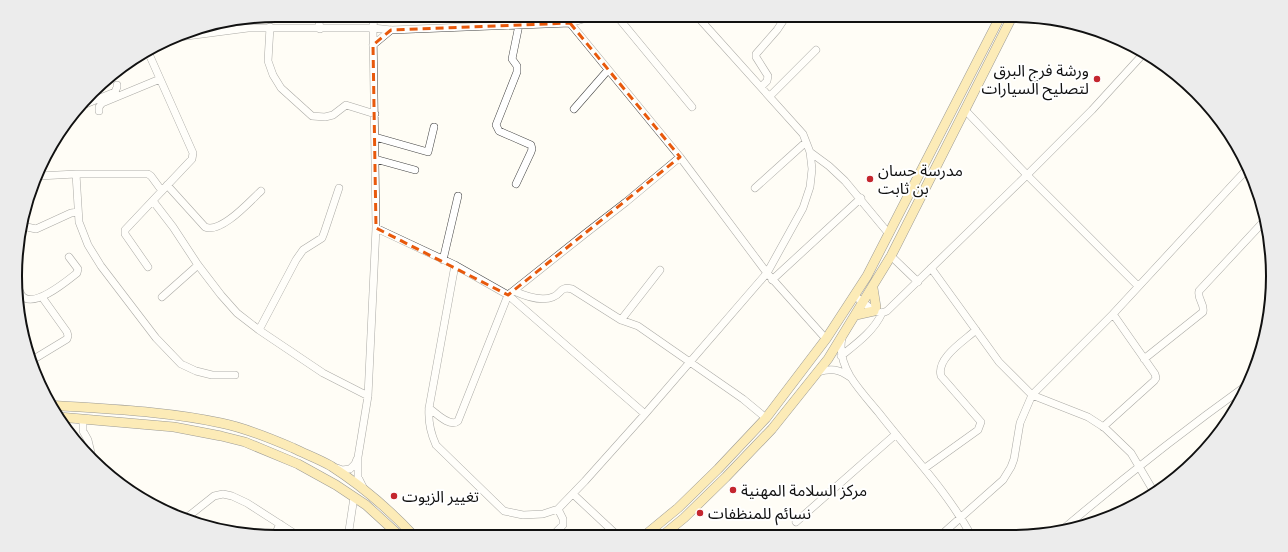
<svg xmlns="http://www.w3.org/2000/svg" width="1288" height="552" viewBox="0 0 1288 552" font-family="'Zilla Slab','Noto Sans Arabic',serif">
<style>
.lines{fill:none;stroke-linecap:round;stroke-linejoin:round}
.minor-casing{stroke:#444;stroke-width:8}
.major-casing{stroke:#222;stroke-width:10}
.minor{stroke:#fff;stroke-width:7}
.major{stroke:#f9d66b;stroke-width:9}
.marked{fill:none;stroke:#e8590c;stroke-width:3;stroke-dasharray:8 5;stroke-linejoin:round}
.poi-dot{fill:#c4262e;stroke:#fff;stroke-width:1.5}
.labels{text-anchor:middle;stroke-width:4;stroke-linejoin:round;paint-order:stroke}
.poi-label{font-size:16px;fill:#111;stroke:#fff;text-anchor:start}
.rim{fill:none;stroke:#111;stroke-width:2}
</style>
<rect width="100%" height="100%" fill="#fffdf5"/>
<g class="lines">
<defs>
<path id="minor" d="M318,15L320,29
M616,15L692,107
M570,23L597,15
M270,27L268,61L273,75L281,88L312,116L325,117L333,115L346,105L375,114
M179,37L248,28H373L391,30L570,23L680,157L767,273L826,339
M373,45L391,30
M761,87L767,81L768,76L756,57V54L777,30L787,15
M770,96L816,50
M83,105L115,92L117,87V85
M574,109L608,70
M965,110L1027,175L1138,286
M99,111V107L102,103L160,79
M1217,115L1228,135L1236,145
M375,137L428,152L434,127
M51,144L53,148
M810,152L829,166L845,181L889,234
M375,159L415,170
M76,174H148L151,176L162,191
M39,176L76,174L79,222L88,245L101,266L156,338L181,364L196,371L212,375H235
M516,184L531,152L532,149L531,145L499,131L496,125L517,72V66L512,59L519,25
M167,185L205,227C221,234 250,201 261,191
M755,188L806,142
M153,201L173,227L198,265L221,295L237,313L259,330L323,373L368,396
M20,227H27L36,229L71,213L78,212
M376,228L455,265L508,295L645,414
M891,256L918,282
M443,260L458,196
M455,265L429,408C428,422 430,432 436,445L504,511L523,515L543,514L558,509L585,481L645,414L767,273L803,208L810,187L812,169L810,152L803,134L696,15
M148,267L125,234V230L192,159L193,153L149,54
M931,268L999,362L1032,395L1088,417L1105,428L1131,453L1154,492
M772,280L861,198
M18,288C19,290 21,294 22,296C34,309 68,280 77,273L78,269L69,257
M514,291C525,296 541,302 553,297C562,294 559,286 572,289L621,320L638,326L743,399L766,418
M855,296L874,311L882,313L887,311L1027,175L1092,110L1145,52
M162,297L198,265
M621,320L660,270
M259,330L296,260L303,250L322,238L324,233L339,188
M842,338C839,352 843,364 850,376C858,389 869,401 879,413C910,453 946,490 971,535
M841,356C856,344 874,331 882,313
M34,359L67,339L68,336L67,332L42,297
M1144,359L1203,312C1205,304 1197,299 1199,291L1266,219
M818,372C831,368 839,369 850,377
M429,408C436,413 450,428 458,421L508,295L586,233L626,202L680,157
M83,419V431L88,440L92,457
M1103,427L1154,381L1156,378L1155,374L1113,314
M337,468L342,470L350,469L355,464L357,459
M925,468L978,430L981,422L941,376C936,358 964,341 976,330
M363,487L358,477V457L368,396L376,228L373,28L374,15
M573,494L618,536
M185,519L214,496L223,494L232,496L247,503L300,537
M796,522L896,434
M1062,530C1122,479 1183,431 1247,385
M941,535L1003,480L1011,467L1014,459L1020,423L1032,395L1113,314L1249,167
M552,536L563,525V519L558,509
M274,537L280,524
M348,537L354,497"/>
<path id="major" d="M873,288L876,307
M856,315L874,311
M49,405C105,409 166,411 221,423C246,428 270,438 293,448C305,454 319,459 331,466C362,486 390,510 415,537
M59,417L174,427L221,436L245,442L298,464L336,485L366,505L401,537
M644,536L678,508L718,469L766,418L826,339L867,276L1001,15
M662,536L684,518L726,477L772,429L828,359L891,256L1013,15"/>
</defs>
<use href="#minor" class="minor-casing"/>
<use href="#major" class="major-casing"/>
<use href="#minor" class="minor"/>
<use href="#major" class="major"/>
</g>
<path d="M0 0H1288V552H0ZM570,23L680,157L508,295L376,228L373,45L391,30Z" fill="#fffdf5" fill-opacity=".55" fill-rule="evenodd"/>
<path class="marked" d="M570,23L680,157L508,295L376,228L373,45L391,30Z"/>
<g class="poi-dot">
<circle cx="1097" cy="79" r="4"/>
<circle cx="870" cy="179" r="4"/>
<circle cx="733" cy="490" r="4"/>
<circle cx="394" cy="496" r="4"/>
<circle cx="700" cy="513" r="4"/>
</g>
<g class="labels">
<g class="poi-label">
<text x="1089" y="76" text-anchor="end">ورشة فرج البرق<tspan x="1089" dy="18">لتصليح السيارات</tspan></text>
<text x="878" y="176">مدرسة حسان<tspan x="878" dy="18">بن ثابت</tspan></text>
<text x="741" y="496">مركز السلامة المهنية</text>
<text x="402" y="502">تغيير الزيوت</text>
<text x="708" y="519">نسائم للمنظفات</text>
</g>
</g>
<path d="M0 0H1288V552H0ZM276 22H1012A254 254 0 0 1 1266 276V276A254 254 0 0 1 1012 530H276A254 254 0 0 1 22 276V276A254 254 0 0 1 276 22Z" fill="#ececec" fill-rule="evenodd"/>
<path class="rim" d="M276 22H1012A254 254 0 0 1 1266 276V276A254 254 0 0 1 1012 530H276A254 254 0 0 1 22 276V276A254 254 0 0 1 276 22Z"/>
</svg>
